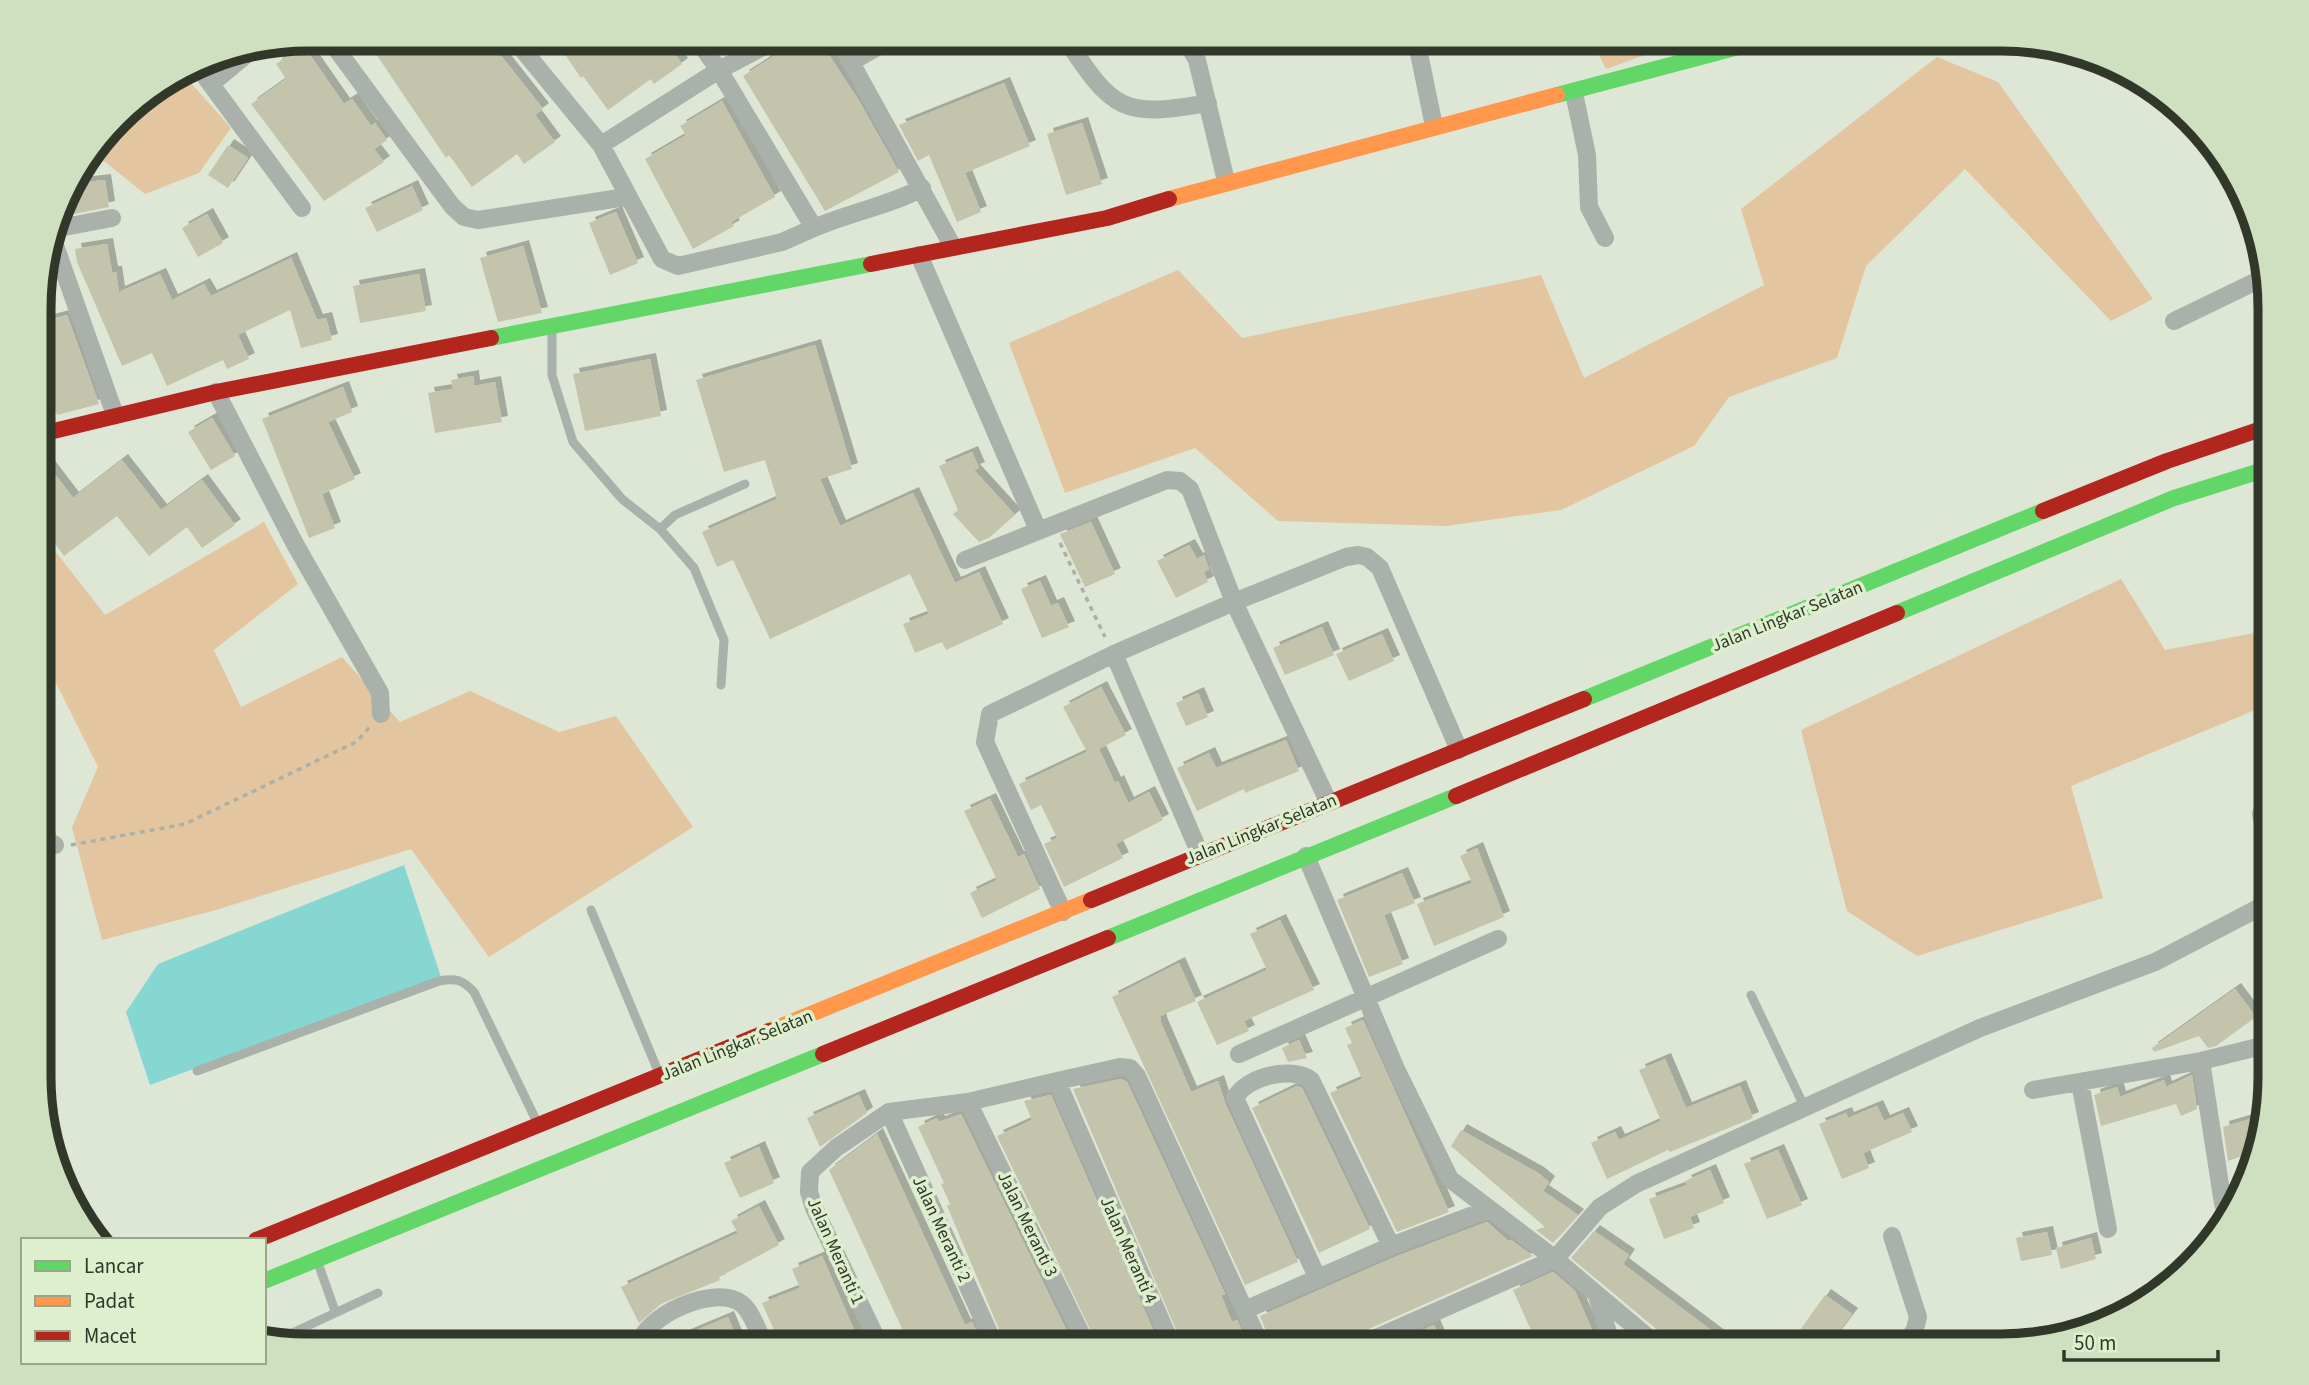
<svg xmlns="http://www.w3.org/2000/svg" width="2309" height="1385" viewBox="0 0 2309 1385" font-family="'Source Sans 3',sans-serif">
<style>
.green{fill:#e1c5a2}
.forest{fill:#e3c59f}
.water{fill:#86d6d2}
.building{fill:#c4c4ad;filter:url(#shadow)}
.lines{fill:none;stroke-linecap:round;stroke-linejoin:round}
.path{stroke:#aab1a9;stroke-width:3.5;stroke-dasharray:5 5;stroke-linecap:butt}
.lane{stroke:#aab0aa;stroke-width:9}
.street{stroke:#aab0aa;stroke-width:18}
.fast{stroke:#63d668;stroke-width:16}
.slow{stroke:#ff974d;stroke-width:16}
.jam{stroke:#b3261e;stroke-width:16}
.labels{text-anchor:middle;stroke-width:7;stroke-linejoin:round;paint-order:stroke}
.street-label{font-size:18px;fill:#31382a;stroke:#ddefcd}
.rim{fill:none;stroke:#31382a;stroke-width:9}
</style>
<defs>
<filter id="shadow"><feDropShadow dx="6" dy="-6" stdDeviation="0" flood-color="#0004"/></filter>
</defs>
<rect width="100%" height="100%" fill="#dee7d5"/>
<path class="green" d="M2121,579L2165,650L2270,630V704L2071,786L2103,898L1917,956L1847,911L1801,730Z"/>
<path class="forest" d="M1591,39H1689L1606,69Z
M1937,57L1998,82L2153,299L2111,321L1965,169L1866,266L1837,358L1729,397L1694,446L1561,510L1446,526L1278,521L1195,448L1065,493L1009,343L1178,270L1242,338L1541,275L1584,378L1764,285L1741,209Z
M182,73L231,128L199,173L145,194L104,161L79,172L130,106Z
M264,522L298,584L214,650L241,707L342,657L400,722L470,691L559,732L616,716L693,827L489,957L411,849L216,910L102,940L72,827L98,767L41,653V533L105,615Z"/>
<path class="water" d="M404,865L441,977L150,1085L126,1012L158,964Z"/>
<path class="building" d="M398,38H487L543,109L535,115L555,142L524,164L517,154L472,187L449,155L446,158L376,54Z
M554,38H664L682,64L654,84L651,79L608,110L583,76L581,78Z
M802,38H818L859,101L899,172L825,211L743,76Z
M303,45L344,104L352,99L371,126L375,123L387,140L374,149L384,162L324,201L251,104L286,79L276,64Z
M1004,83L1030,146L965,173L981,212L957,222L929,155L918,161L899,125Z
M722,101L775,197L731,222L734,226L693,249L645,159L686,135L680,126Z
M1082,123L1102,184L1066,195L1047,134Z
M228,145L248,158L228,188L208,175Z
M105,180L109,207L63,216L61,205L69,184Z
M412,186L423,210L377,232L365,208Z
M616,212L638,263L610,275L589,223Z
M207,214L223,243L198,257L182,228Z
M107,244L112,272H116L119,292L160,274L172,300L204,284L211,296L291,258L317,320L326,318L332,340L301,348L290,310L238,335L249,359L227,369L223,360L167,386L152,353L122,366L77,262L75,249Z
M523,246L542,313L498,322L480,258Z
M419,274L426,311L360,323L353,286Z
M67,315L99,404L57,415L41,363V322Z
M815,345L852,469L820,479L840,526L913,493L955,583L979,572L1003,624L946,650L942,642L915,653L903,624L929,614L910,574L770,639L733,560L717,567L702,532L777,499L765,460L724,472L696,380Z
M650,359L661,416L585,431L573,374Z
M473,376L474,386L495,382L502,422L435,433L428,393L453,389L451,380Z
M343,387L352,412L328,422L355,479L322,494L335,528L309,538L262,419Z
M212,418L235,456L211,470L188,432Z
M972,452L979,468L974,470L1015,515L989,538L979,542L953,514L958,510L939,466Z
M41,456L73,498L122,460L161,510L202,480L235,525L202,548L187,527L149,556L117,516L64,556L41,525Z
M1091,522L1115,574L1085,587L1060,534Z
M1189,545L1197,559L1204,555L1209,569L1204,572L1208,582L1176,598L1157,561Z
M1040,581L1051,606L1058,603L1069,627L1042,638L1021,589Z
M1322,627L1334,655L1285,675L1273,648Z
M1382,634L1394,661L1349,681L1336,654Z
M1101,687L1126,735L1099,749L1115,783L1118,781L1128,803L1149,792L1163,820L1116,844L1123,858L1064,887L1044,844L1057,838L1041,805L1031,810L1019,784L1087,752L1063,707Z
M1198,693L1208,717L1186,726L1176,703Z
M1286,740L1299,771L1245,793L1244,789L1197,811L1177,768L1209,753L1216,768Z
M990,799L1018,857L1024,854L1040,889L982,918L970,893L997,880L964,811Z
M1477,848L1504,917L1434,946L1417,904L1472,883L1460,856Z
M1402,873L1415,903L1384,915L1403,964L1369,977L1337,900Z
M1280,920L1314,990L1244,1021L1249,1031L1217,1045L1197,1002L1267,970L1250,934Z
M1179,963L1196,1001L1160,1016L1161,1023L1191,1092L1218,1081L1225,1103L1298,1262L1245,1285L1112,997Z
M2235,989L2256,1017L2216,1046L2208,1048L2199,1036L2154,1052L2152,1048Z
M1363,1020L1449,1212L1397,1232L1330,1093L1362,1079L1347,1045L1352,1043L1345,1028Z
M1299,1040L1307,1058L1288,1062L1282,1048Z
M1665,1059L1686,1108L1740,1086L1753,1118L1670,1152L1668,1150L1607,1179L1591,1143L1615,1132L1619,1140L1661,1121L1639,1070Z
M2192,1075L2197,1109L2181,1116L2176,1104L2101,1126L2094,1095L2117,1087L2120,1097L2164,1080L2166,1087Z
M1121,1079L1127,1082L1225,1294L1221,1295L1232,1322L1237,1320L1249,1346H1183L1073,1089Z
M1297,1086L1302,1088L1370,1229L1319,1253L1252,1108Z
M859,1095L867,1113L820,1147L807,1118Z
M1051,1095L1160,1346H1098L997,1136L1032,1120L1024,1101Z
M1877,1106L1884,1121L1903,1113L1912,1132L1863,1153L1869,1168L1842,1179L1819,1124L1846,1113L1848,1118Z
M961,1114L1074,1346H1006L947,1206L950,1204L941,1184L944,1183L918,1127L937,1118L939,1122Z
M2264,1115L2253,1152L2228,1161L2223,1127Z
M1461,1130L1538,1173L1549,1182L1543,1191L1578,1215L1553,1243L1536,1230L1545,1227L1451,1146Z
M877,1134L965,1325L972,1322L983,1346H910L829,1170Z
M759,1147L774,1183L740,1198L724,1163Z
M1778,1150L1802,1205L1767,1219L1744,1164Z
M1710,1170L1724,1203L1690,1217L1694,1228L1664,1239L1649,1199L1687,1185L1685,1181Z
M759,1206L779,1245L719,1277L720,1280L661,1304L639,1323L621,1287L738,1233L731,1221Z
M1487,1222L1508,1241L1511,1240L1533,1256L1353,1336L1347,1346H1272L1260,1316L1395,1257Z
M1594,1231L1629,1255L1623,1264L1732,1346H1679L1655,1328L1571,1258Z
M2047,1232L2052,1255L2021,1261L2016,1238Z
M2091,1238L2096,1259L2061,1269L2056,1248Z
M822,1256L861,1346H781L762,1303L800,1288L792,1269Z
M1553,1272L1575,1291L1599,1346H1538L1513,1290Z
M1825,1295L1852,1314L1828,1346H1807L1795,1337Z
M728,1317L740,1346H661L692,1332Z
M1434,1325L1443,1346H1386Z"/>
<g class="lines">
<path class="path" d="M1060,543L1105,637
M71,845L185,824L356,742L369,728"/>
<path class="lane" d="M552,328V375L573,442L622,499L660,529L694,568L724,640L721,685
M660,529L675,515L745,484
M591,910L658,1071
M1751,995L1804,1106
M197,1071L439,981C455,978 462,979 474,992L536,1120
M318,1263L335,1311
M273,1342L378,1293"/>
<path class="street" d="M329,39L452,206L464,217L478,220L626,197
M514,39L601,145L662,259L678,266L782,242L814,228L719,70L697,39
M838,39L953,247
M1066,39C1113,111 1123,118 1208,103
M1185,39L1197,60L1226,181
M1416,39L1434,126
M851,62L892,39
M196,64L302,208
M212,83L253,49
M1574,93L1587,155L1589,207L1605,238
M601,145L719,70L778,39
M814,228C850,212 889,206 922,188
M54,229L112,218
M52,237L115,415
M919,255L1038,530
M2174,321L2267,276
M216,392L295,544L380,693L381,714
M965,560L1167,480L1180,481L1190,489L1234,602L1328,801
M1114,654L1200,854
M2270,797L2261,814L2270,849
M41,821L49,841L55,845
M1306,856L1396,1069L1450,1179L1555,1259L1658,1346
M2263,908L2270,931
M1063,912L985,742L990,714L1114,654L1234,602L1346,557L1358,555L1367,557L1380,568L1459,750
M1239,1054L1498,939
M2201,1061L2223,1204
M2080,1083L2108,1229
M2033,1090L2201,1061L2270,1044
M968,1102L1087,1346
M889,1112L995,1346
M1892,1236L1918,1317L1915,1329L1905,1346
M1318,1279L1235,1098C1247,1076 1291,1066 1311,1080L1391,1246
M1597,1296L1612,1346
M1245,1310L1391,1246L1489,1209
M639,1346C643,1316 716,1283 742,1304C752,1312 759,1334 765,1346
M880,1346L814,1208L809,1192L810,1172L836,1148L889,1112L968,1102L1057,1081
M1172,1346L1057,1081L1120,1067L1130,1068L1137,1076L1261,1346
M1358,1346L1555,1259L1600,1207L1636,1184L1980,1028L2155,962L2270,902"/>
<path class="fast" d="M1557,95L1769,39
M491,338L871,264
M1897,613L2174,498L2270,468
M1584,699L2043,511
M1108,938L1456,796
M264,1281L823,1054"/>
<path class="slow" d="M1169,199L1557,95
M769,1031L1091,900"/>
<path class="jam" d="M871,264L1107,218L1169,199
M41,434L216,392L491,338
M2043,511L2167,461L2270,426
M1456,796L1897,613
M1091,900L1584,699
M823,1054L1108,938
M256,1240L769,1031"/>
</g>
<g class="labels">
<g class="street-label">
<text transform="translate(1787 616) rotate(-22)" y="6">Jalan Lingkar Selatan</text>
<text transform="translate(1261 829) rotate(-22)" y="6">Jalan Lingkar Selatan</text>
<text transform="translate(737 1045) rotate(-22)" y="6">Jalan Lingkar Selatan</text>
<text transform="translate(1028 1224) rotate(64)" y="6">Jalan Meranti 3</text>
<text transform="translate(942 1229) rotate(65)" y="6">Jalan Meranti 2</text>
<text transform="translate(1129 1250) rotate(66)" y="6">Jalan Meranti 4</text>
<text transform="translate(836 1251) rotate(66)" y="6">Jalan Meranti 1</text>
</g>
</g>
<path d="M0 0H2309V1385H0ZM308 51H2001A257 257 0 0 1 2258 308V1077A257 257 0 0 1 2001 1334H308A257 257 0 0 1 51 1077V308A257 257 0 0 1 308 51Z" fill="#cfe0c0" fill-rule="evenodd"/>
<path class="rim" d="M308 51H2001A257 257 0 0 1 2258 308V1077A257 257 0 0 1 2001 1334H308A257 257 0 0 1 51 1077V308A257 257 0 0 1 308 51Z"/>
<rect x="21" y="1238" width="245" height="126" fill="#ddefcd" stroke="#98a68c" stroke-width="2"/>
<rect x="35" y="1261" width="35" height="10" fill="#63d668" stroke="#98a68c" stroke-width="2"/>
<text x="84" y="1273" font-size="21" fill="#31382a">Lancar</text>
<rect x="35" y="1296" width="35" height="10" fill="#ff974d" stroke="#98a68c" stroke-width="2"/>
<text x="84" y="1308" font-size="21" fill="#31382a">Padat</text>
<rect x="35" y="1331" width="35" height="10" fill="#b3261e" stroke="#98a68c" stroke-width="2"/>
<text x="84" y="1343" font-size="21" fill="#31382a">Macet</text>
<path d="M2064 1350v10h154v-10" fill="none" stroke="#31382a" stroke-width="3.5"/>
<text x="2074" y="1350" font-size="21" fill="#31382a" stroke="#ddefcd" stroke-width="5" paint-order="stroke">50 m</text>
</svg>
